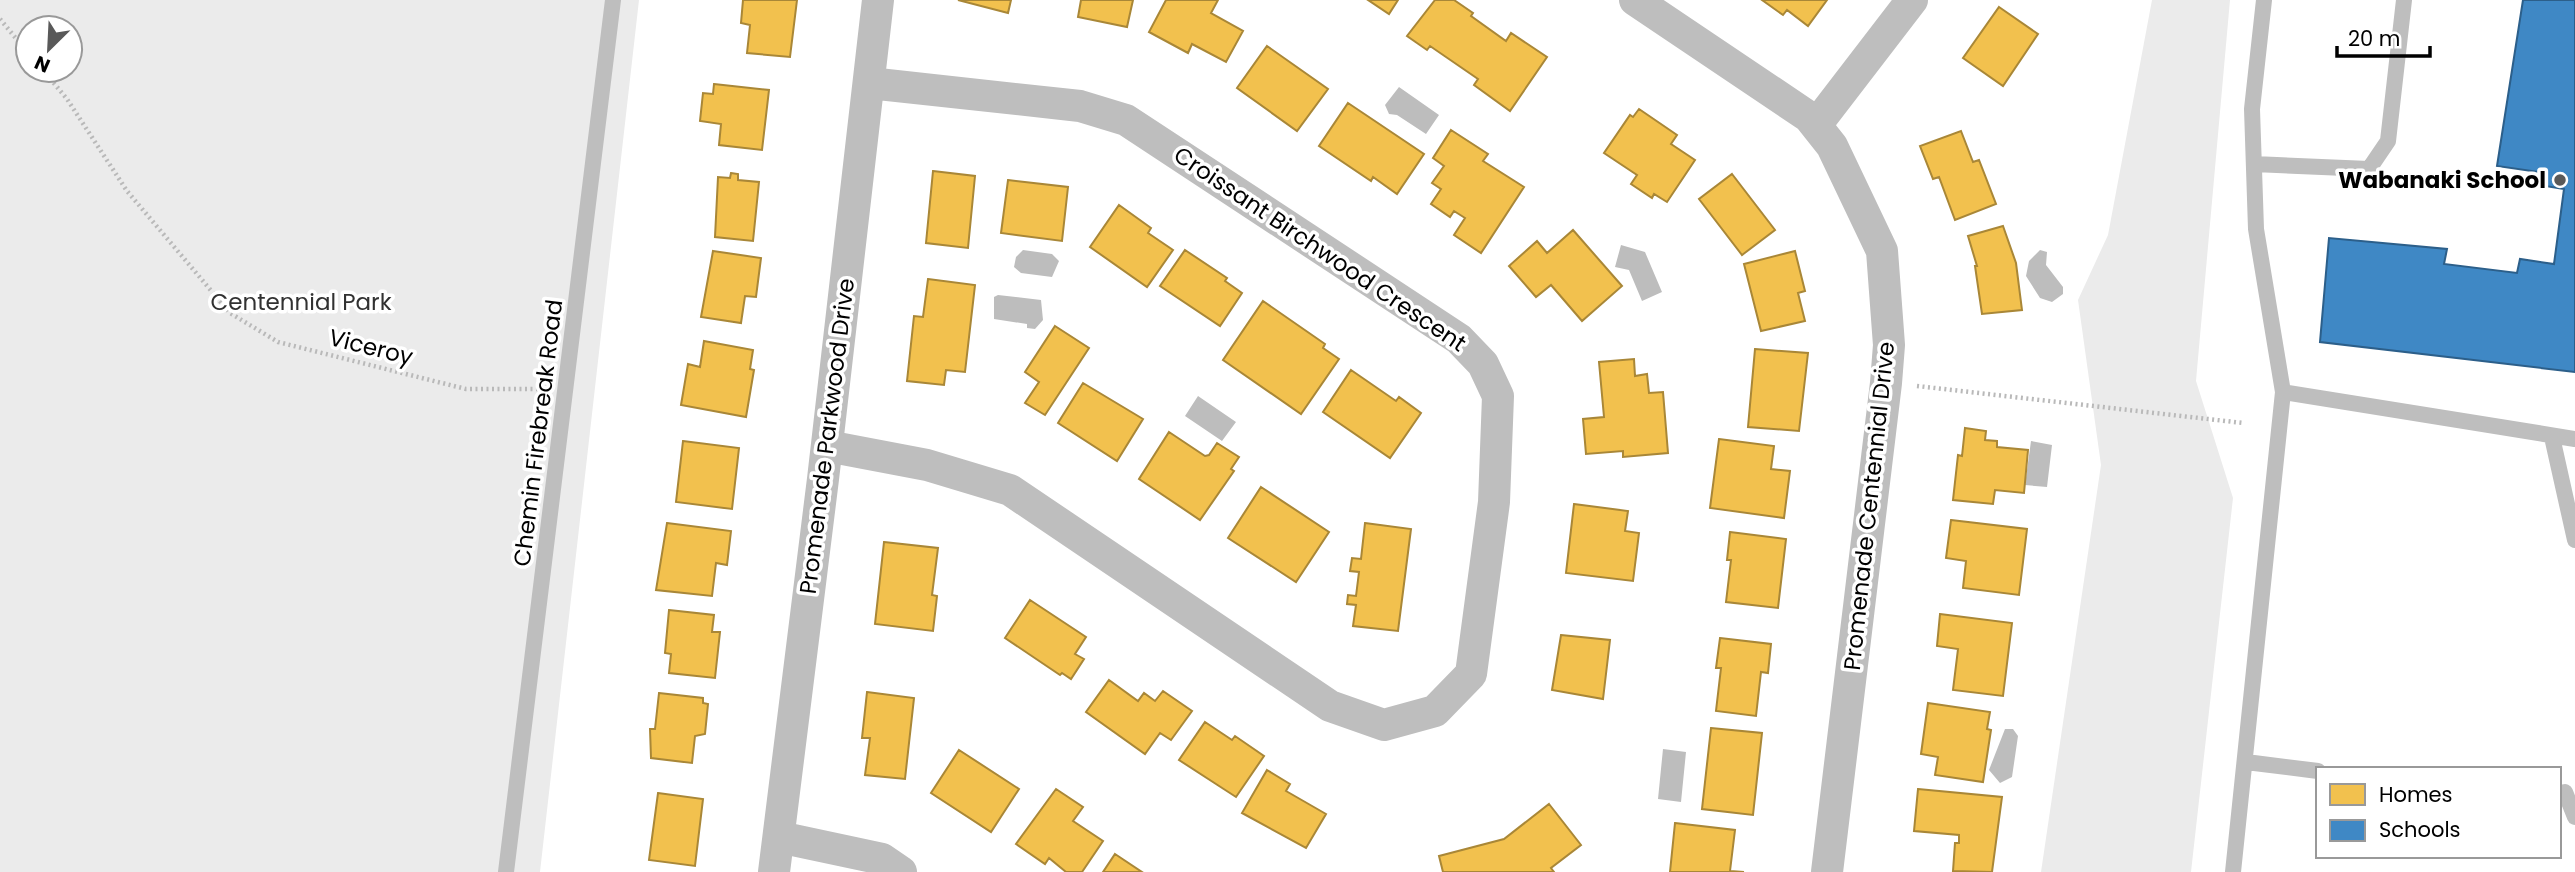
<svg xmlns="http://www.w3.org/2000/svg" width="2575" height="872" viewBox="0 0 2575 872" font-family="Poppins,sans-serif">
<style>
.green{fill:#ebebeb;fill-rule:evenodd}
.water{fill:#bdbdbd}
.homes{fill:#f2c14e;stroke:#a98737;stroke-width:2}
.schools{fill:#3f88c5;stroke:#2c5f8a;stroke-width:2}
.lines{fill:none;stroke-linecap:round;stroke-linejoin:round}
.path{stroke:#b9b9b9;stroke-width:4.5;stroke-dasharray:2 3.5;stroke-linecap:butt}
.lane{stroke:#bebebe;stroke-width:16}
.street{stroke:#bebebe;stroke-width:32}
.poi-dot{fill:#595959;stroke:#fff;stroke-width:2.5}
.labels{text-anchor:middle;stroke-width:7;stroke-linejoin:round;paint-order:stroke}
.poi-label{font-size:23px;font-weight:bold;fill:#000;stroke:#fff;text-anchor:end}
.street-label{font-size:23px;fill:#000;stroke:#fff}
.park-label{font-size:23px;fill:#313131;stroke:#fff}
</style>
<rect width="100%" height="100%" fill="#fff"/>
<path class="green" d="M0,0H639L540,872H0ZM28,28H70V70H28Z
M2152,0H2230L2196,381L2233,498L2191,872H2041L2101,465L2078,300L2108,235Z"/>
<path class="water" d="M1399,87L1439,115L1426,134L1397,115L1389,114L1385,105Z
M1621,245L1645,252L1662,292L1642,301L1629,270L1615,267Z
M1023,250L1052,254L1059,261L1052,277L1021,273L1014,267L1016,257Z
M2040,250L2047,252L2046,265L2063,287V294L2052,302L2040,298L2026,276L2029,261Z
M998,295L1041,300L1043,320L1035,329L1027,328V324L994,319V297Z
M1198,396L1236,422L1222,441L1185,416Z
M2031,441L2052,445L2047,487L2025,485Z
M2005,729H2013L2018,736L2012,777L2000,783L1989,770Z
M1663,749L1686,752L1681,802L1658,799Z"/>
<path class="homes" d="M743,0H797L790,57L747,53L750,25L741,23Z
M958,0H1011L1008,13Z
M1081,0H1133L1127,27L1078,17Z
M1166,0H1218L1211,13L1243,31L1226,62L1192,44L1188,53L1149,32Z
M1368,0H1398L1389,14Z
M1435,0H1454L1473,13L1471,16L1506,41L1511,33L1547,57L1510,111L1474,85L1478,79L1430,46L1427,50L1407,36Z
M1762,0H1827L1808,26L1787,10L1783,15Z
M1999,7L2038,34L2003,86L1963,58Z
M1267,46L1328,89L1297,131L1237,88Z
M714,84L769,90L762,150L719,145L721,124L700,121L703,93L713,94Z
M1348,103L1424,154L1397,194L1373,177L1371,181L1319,146Z
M1639,109L1677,135L1671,144L1695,160L1667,202L1654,194L1652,198L1631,184L1637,175L1604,153L1630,115L1633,117Z
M1451,130L1488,154L1483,161L1524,187L1481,253L1454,235L1465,218L1454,211L1450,217L1431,204L1441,189L1432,183L1444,166L1433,158Z
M1961,131L1973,162L1979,160L1996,204L1955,220L1939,177L1933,179L1920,146Z
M933,171L975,176L968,248L926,243Z
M731,173L738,174V180L759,182L753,241L715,237L718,177L730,178Z
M1732,174L1775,230L1742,255L1699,199Z
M1008,180L1068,187L1062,241L1001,233Z
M1119,205L1151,228L1148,233L1173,250L1147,287L1090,247Z
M2003,226L2016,263L2022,310L1982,314L1975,266H1977L1968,236Z
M1573,230L1622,286L1582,321L1551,285L1536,297L1509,266L1537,241L1547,253Z
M1185,250L1227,278L1225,281L1242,293L1220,326L1160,286Z
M713,251L761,258L756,297L745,296L741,323L701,317Z
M1795,251L1805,291L1798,293L1805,321L1761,331L1744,264Z
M928,279L975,285L965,372L946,370L944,385L907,381L914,316L923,317Z
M1263,301L1325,344L1323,348L1339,359L1301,414L1223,360Z
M1055,326L1089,348L1045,415L1025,403L1039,382L1025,372Z
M704,341L753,350L750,369L754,370L746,417L681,405L688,364L700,367Z
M1755,349L1808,353L1799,431L1748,427Z
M1634,359L1635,376L1647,374L1649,393L1663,392L1668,453L1623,457V451L1586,454L1583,419L1604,417L1599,362Z
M1351,370L1396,401L1399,397L1421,413L1390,458L1323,412Z
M1083,383L1143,419L1117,461L1058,423Z
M1965,428L1986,431L1985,440L1997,441V447L2028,450L2024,493L1995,490L1993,504L1953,500L1958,455L1962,456Z
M1169,432L1205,456L1209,455L1217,443L1239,457L1231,469L1234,471L1200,520L1139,479Z
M1719,439L1774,446L1771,469L1790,471L1784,518L1710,508Z
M683,441L739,448L732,509L676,502Z
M1261,487L1329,532L1296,582L1228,538Z
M1574,504L1628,511L1625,531L1639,533L1633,581L1566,573Z
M1951,520L2027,529L2019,595L1963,588L1966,561L1946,558Z
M667,523L731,531L727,565L716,563L712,596L656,590Z
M1365,523L1411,529L1398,631L1353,626L1356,605L1347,604L1348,595L1356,596L1359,572L1350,571L1352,558L1361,559Z
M1730,532L1786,539L1778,608L1726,602L1731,560H1727Z
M884,542L938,548L932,595L937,596L933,631L875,624Z
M1030,600L1086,637L1075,654L1084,659L1071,679L1062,673L1060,675L1005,638Z
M669,610L714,615L712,632H720L715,678L669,673L671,654L665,653Z
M1940,614L2012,623L2003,696L1953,690L1958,649L1937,646Z
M1561,635L1610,640L1603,699L1552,690Z
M1720,638L1771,644L1768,673L1761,672L1756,716L1716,711L1721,668H1716Z
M1109,680L1138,701L1144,693L1155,701L1163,691L1192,711L1171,740L1160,733L1145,754L1086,712Z
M867,692L914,698L905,779L865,775L870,738H862Z
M659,693L703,698V703L708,704L705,734L695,736L692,763L651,758L650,729H655Z
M1928,703L1990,712L1987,729L1991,730L1983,782L1935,775L1938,757L1921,754Z
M1205,722L1232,740L1235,736L1264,756L1236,797L1179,760Z
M1711,728L1762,733L1753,815L1702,809Z
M959,750L1019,789L991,832L931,793Z
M1267,770L1290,784L1286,791L1326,814L1306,848L1242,813Z
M1056,789L1083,807L1073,821L1103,841L1082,872H1066L1049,858L1045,864L1016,844Z
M1918,789L2002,797L1992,872L1953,871L1955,843H1959V835L1914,831Z
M658,793L703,799L695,866L649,860Z
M1549,804L1581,845L1551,868L1554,872H1443L1439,856L1504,839Z
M1675,823L1735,830L1730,871L1744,872H1670Z
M1115,854L1142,872H1103Z"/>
<path class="schools" d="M2523,0H2575V372L2320,342L2329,238L2447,249L2444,264L2517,273L2520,259L2554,264L2564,189L2545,186L2546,173L2497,166Z"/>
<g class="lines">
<path class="path" d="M0,19L28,53
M43,70L67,99L127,191L230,313L278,342L466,389H542
M1917,386L2243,423"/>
<path class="lane" d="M2254,164L2369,169L2388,141L2404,0
M2283,392L2575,439
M2552,437L2575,540
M2246,762L2318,771
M2565,792L2575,817
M506,872L613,0
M2233,872L2283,392L2256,229L2252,109L2264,0"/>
<path class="street" d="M1635,0L1809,117L1832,146L1882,251L1889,345L1886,383L1827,872
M1816,125L1912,0
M827,446L927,465L1010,490L1330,706L1384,725L1435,711L1471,674L1494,502L1498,396L1483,364L1459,339L1126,120L1080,106L869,83
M779,837L882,859L901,872
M774,872L823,479L878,0"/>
</g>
<circle class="poi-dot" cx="2560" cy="180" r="7"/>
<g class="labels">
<g class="poi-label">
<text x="2546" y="188">Wabanaki School</text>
</g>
<g class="street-label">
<text transform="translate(1320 249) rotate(34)" y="8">Croissant Birchwood Crescent</text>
<text transform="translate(371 347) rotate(14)" y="8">Viceroy</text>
<text transform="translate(538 433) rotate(-83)" y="8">Chemin Firebreak Road</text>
<text transform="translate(827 436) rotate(-83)" y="8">Promenade Parkwood Drive</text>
<text transform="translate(1869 506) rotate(-84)" y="8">Promenade Centennial Drive</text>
</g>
<g class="park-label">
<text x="301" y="310">Centennial Park</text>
</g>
</g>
<rect x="2316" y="767" width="245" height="91" fill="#ffffff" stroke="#999999" stroke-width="2"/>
<rect x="2330" y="784" width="35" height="21" fill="#f2c14e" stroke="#999999" stroke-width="2"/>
<text x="2379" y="802" font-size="21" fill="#000000">Homes</text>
<rect x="2330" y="820" width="35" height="21" fill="#3f88c5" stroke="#999999" stroke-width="2"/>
<text x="2379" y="837" font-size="21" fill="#000000">Schools</text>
<g transform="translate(49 49) rotate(204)"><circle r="33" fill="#ffffff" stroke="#999999" stroke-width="2"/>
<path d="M0-5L12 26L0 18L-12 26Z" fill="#595959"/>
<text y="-10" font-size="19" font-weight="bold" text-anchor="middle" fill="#000000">N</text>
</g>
<path d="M2337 46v10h93v-10" fill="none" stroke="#000000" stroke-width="3.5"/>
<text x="2348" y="46" font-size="21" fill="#000000" stroke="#ffffff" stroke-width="5" paint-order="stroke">20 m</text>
</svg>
